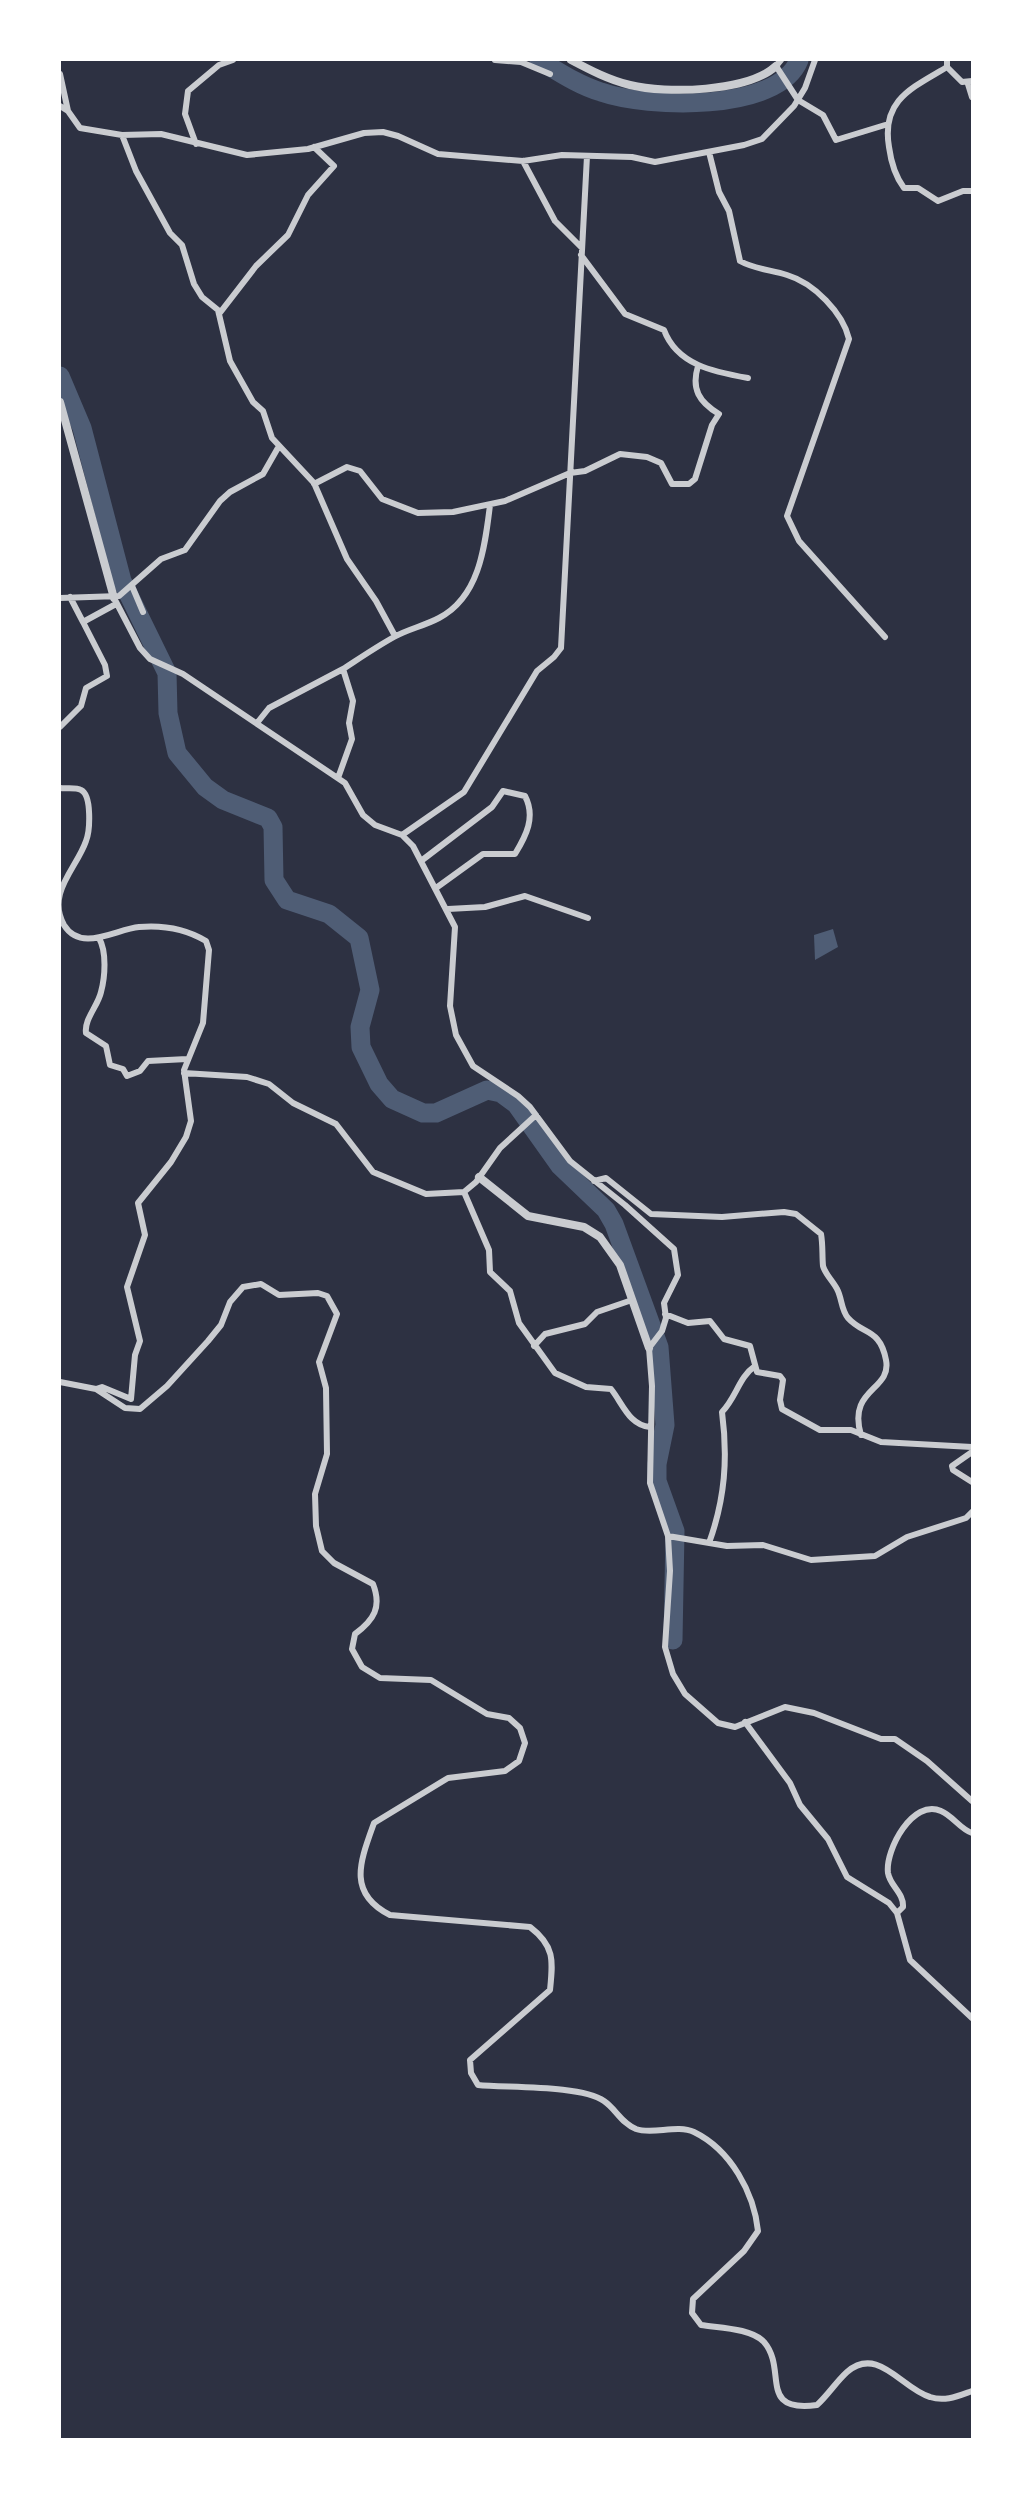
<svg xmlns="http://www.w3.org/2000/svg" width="1032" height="2499" viewBox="0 0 1032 2499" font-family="'PT Sans Narrow',sans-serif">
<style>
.water{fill:#4f5d75}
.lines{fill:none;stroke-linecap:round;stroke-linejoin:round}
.river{stroke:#4f5d75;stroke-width:19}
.minor{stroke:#caccd0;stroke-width:6}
.tertiary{stroke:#caccd0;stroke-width:8}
</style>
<rect width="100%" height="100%" fill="#2d3142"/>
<path class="water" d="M833,929L838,947L815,960L814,935Z"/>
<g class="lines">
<path class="river" d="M539,60C559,72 578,85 601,92C647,108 778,113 799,60
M60,376L82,428L122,581L167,673L168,713L177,753L205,787L223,800L268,818L273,827L274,880L287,900L329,914L359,938L370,990L360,1027L361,1047L379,1084L392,1099L423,1113H436L487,1090L501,1093L516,1104L560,1166L606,1210L614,1224L659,1347L665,1425L657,1464V1481L675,1531L673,1640"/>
<path class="minor" d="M495,60L521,62L550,74
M781,60L776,66L798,100L823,115L836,140L885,125
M947,60V67L962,82L972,81
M947,67C912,88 881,100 889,147C891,162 895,176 904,188H918L938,201L963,191H972
M60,74L68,111
M968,84L972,97
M60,106L68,111L80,128L122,135L161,134L247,155L308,149L364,133L383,132L398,136L438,154L523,161L562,155L632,157L655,162L744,145L762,139L794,106L805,88L815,60
M122,135L136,171L170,233L182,245L194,284L202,297L218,310L230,361L253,402L263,411L272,438L314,483L347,559L376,601L395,636
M196,144L185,114L188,91L219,65L233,60
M709,152L719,192L729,211L740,261C754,269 771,270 787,275C814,283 843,313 849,339L787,516L799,541L885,637
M523,161L555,221L582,248
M581,255L625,314L664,330C677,365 714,372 748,378
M219,314L256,266L288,235L308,195L334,166L314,147
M314,484L347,467L360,471L382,499L418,513L453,512L505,501L570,473L585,471L620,454L647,457L661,463L672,484H689L695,479L712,425L719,414C699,402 691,389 698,366
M132,586L143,612
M70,597L83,622
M60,598L119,596L161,559L185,550L220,501L230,492L263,474L279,446
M114,598L140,648L150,659L183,674L345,783L363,815L375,825L402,835L413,846L455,927L450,1006L456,1035L473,1066L518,1096L530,1107L570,1161L625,1205L674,1249L678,1275L664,1303L666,1318L662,1331L649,1348L652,1386L650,1483L668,1536L670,1571L665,1647L673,1674L685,1694L718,1723L735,1727L785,1707L814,1713L881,1739H895L927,1761L972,1801
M257,723L269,708L343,669
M60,727L81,706L86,688L107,676L105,665L83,622L116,604
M338,778L352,739L349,723L353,701L343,669C360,658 376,647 394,637C408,629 424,626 439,618C480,597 485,545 490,505
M60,788C66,789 76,787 81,790C92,795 90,831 86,841C77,868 46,893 64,925C81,953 116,929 139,927C162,925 186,929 206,941L209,950L203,1023L184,1070L191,1121L186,1137L171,1162L138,1203L145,1235L127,1287L140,1341L135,1355L131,1399L102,1387L96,1389
M402,835L464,792L537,671L554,657L561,648L587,156
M421,861L492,807L503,791L525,796C536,817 526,836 515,854H483L436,888
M448,909L485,907L525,896L588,918
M99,938C107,952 105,977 101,992C98,1006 84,1019 86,1033L106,1046L110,1065L123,1069L127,1076L140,1071L148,1061L187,1059
M184,1073L247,1077L269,1084L293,1103L336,1124L373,1172L426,1194L464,1192L489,1250L490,1272L510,1291L519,1323L555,1373L586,1387L611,1389C623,1404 629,1425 650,1427
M594,1181L606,1178L651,1214L722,1217L784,1212L796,1214L821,1234C823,1245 822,1255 823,1266C825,1274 833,1281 837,1289C842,1298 841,1310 848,1318C863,1335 880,1328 886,1360C892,1391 847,1388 861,1435
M464,1192L476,1182L500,1148L536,1115
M665,1314L688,1323L710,1321L724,1339L750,1346L757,1372L780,1376L783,1380L780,1400L782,1409L820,1430H851L881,1442L972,1447
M534,1346L545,1334L585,1324L597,1312L632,1300
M60,1382L96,1389L125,1408L140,1409L167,1386L208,1341L221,1325L230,1302L243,1287L261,1284L279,1295L318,1293L327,1296L337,1314L319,1362L326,1388L327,1454L315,1494L316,1526L322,1551L334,1563L373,1584C382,1607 374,1620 355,1634L352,1649L362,1667L380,1678L431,1680L487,1714L509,1718L520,1728L525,1743L519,1761L505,1771L448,1778L374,1823C360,1862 347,1893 390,1915L530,1927C555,1946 553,1961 550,1990L470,2060L471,2073L478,2085C506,2088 581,2085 604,2101C616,2109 621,2123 636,2129C653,2135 677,2124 694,2132C731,2150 754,2193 758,2231L744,2251L693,2299L692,2313L701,2325C719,2328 751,2328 764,2342C788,2370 757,2413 817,2405C828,2395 836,2382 847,2372C878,2345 902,2389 930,2397C945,2402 958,2396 972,2391
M972,1452L952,1466L953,1470L972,1482
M668,1536L727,1546L763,1545L811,1560L875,1556L907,1537L966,1518L972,1512
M709,1543C725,1499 728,1458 722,1412C736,1398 739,1377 755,1366
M745,1722L790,1783L800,1805L828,1839L847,1877L889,1903L897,1913L910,1960L972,2018
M897,1913L903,1907C904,1893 890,1886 888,1873C885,1850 913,1798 941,1811C953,1816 960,1829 972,1833"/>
<path class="tertiary" d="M571,60C590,70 609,80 630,85C666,94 748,92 776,66
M60,402L114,598
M479,1177L528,1216L584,1227L600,1237L620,1265L649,1348"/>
</g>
<rect width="1032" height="2499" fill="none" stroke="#ffffff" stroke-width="122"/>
</svg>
